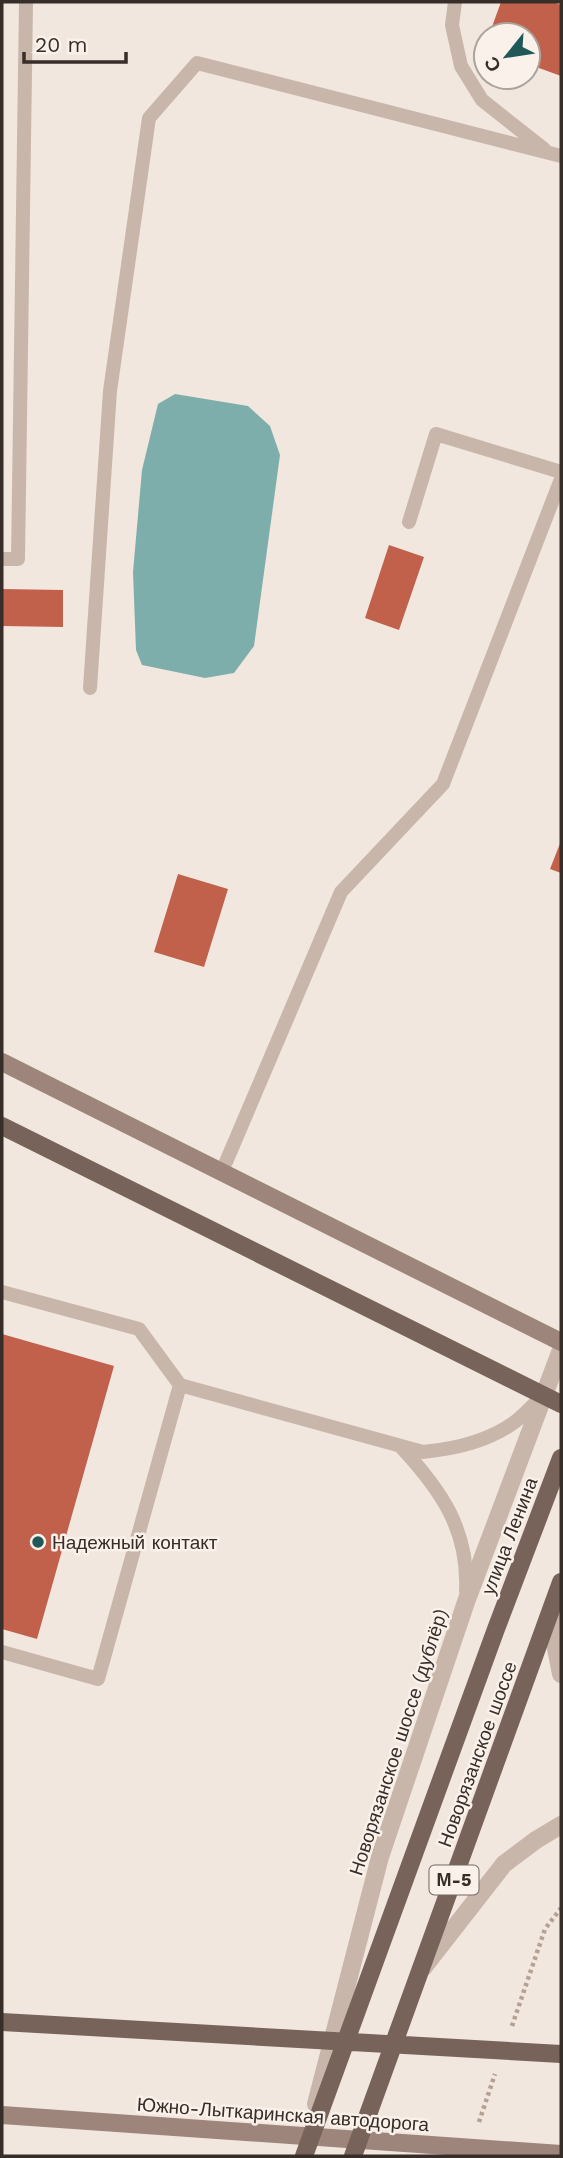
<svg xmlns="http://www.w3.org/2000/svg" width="563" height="2158" viewBox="0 0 563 2158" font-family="'Work Sans',sans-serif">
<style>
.water{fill:#7eaeac}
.building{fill:#c1614c}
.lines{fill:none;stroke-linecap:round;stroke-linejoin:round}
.path{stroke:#b5a094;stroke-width:4.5;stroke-dasharray:3.5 3.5;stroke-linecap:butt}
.lane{stroke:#c9b6aa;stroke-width:14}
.street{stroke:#c9b6aa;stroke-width:18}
.secondary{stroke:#9d857b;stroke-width:18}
.primary{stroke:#78635b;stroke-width:18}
.poi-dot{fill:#205757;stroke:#f9f1ea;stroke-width:2.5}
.labels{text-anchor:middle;stroke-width:5;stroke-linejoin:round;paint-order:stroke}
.shield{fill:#f9f1ea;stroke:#716863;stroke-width:2}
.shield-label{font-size:18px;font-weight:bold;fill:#372d29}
.street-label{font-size:19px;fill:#372d29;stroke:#f9f1ea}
.poi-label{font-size:19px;fill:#372d29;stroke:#f9f1ea;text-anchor:start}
</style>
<rect width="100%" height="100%" fill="#f2e7de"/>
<path class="water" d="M175,394L248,406L270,426L280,455L254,646L234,673L205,678L142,665L136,650L133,572L142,470L158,404Z"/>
<path class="building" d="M501,2H553L561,5V76L528,64V35H489Z
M389,545L424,557L399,630L365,618Z
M2,589L63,590V627L2,626Z
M561,841V873L550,869Z
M178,874L228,889L204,967L154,952Z
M2,1334L114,1366L37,1639L2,1629Z"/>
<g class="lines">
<path class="path" d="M512,2026L545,1929L561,1908
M479,2122L495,2074"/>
<path class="lane" d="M455,2L452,25L461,66L482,100L544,149
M409,522L436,434L561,472
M2,559H18L26,2
M90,688L110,391L149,118L197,63L561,156
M226,1162L341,892L443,784L561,479
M2,1292L139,1329L180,1385L423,1452C455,1449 490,1441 516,1421C526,1413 535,1403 544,1394
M401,1447C441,1490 469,1530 466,1591
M2,1652L98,1679L180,1385"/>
<path class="street" d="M554,1604L555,1643L561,1674
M423,1968L504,1864L536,1840L561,1825
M316,2104L380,1857L466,1602L561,1350"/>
<path class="secondary" d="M2,1062L561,1342
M2,2115L561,2154"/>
<path class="primary" d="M2,1126L561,1404
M2,2022L561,2054
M304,2156L496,1629L561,1458
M353,2156L561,1582"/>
</g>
<circle class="poi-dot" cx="38" cy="1542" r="7"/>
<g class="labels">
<rect class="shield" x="429.5" y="1865.5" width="49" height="29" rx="5"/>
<g class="shield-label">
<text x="454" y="1886">М-5</text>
</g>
<g class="street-label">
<text transform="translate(509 1536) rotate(-69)" y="7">улица Ленина</text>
<text transform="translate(398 1742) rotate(-72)" y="7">Новорязанское шоссе (дублёр)</text>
<text transform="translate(477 1754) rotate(-70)" y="7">Новорязанское шоссе</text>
<text transform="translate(283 2114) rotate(4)" y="7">Южно-Лыткаринская автодорога</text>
</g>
<g class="poi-label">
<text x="52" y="1549">Надежный контакт</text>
</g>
</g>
<rect width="563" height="2158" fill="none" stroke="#372d29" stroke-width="7"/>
<g transform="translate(507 56) rotate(240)"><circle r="33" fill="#f9f1ea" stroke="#aba39d" stroke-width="2"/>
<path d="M0-5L12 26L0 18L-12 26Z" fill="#205757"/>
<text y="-10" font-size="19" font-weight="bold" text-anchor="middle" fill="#372d29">С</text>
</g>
<path d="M24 52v10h102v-10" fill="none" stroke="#372d29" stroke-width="3.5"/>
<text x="35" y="52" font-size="21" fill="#372d29" stroke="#f9f1ea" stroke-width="5" paint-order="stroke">20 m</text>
</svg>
